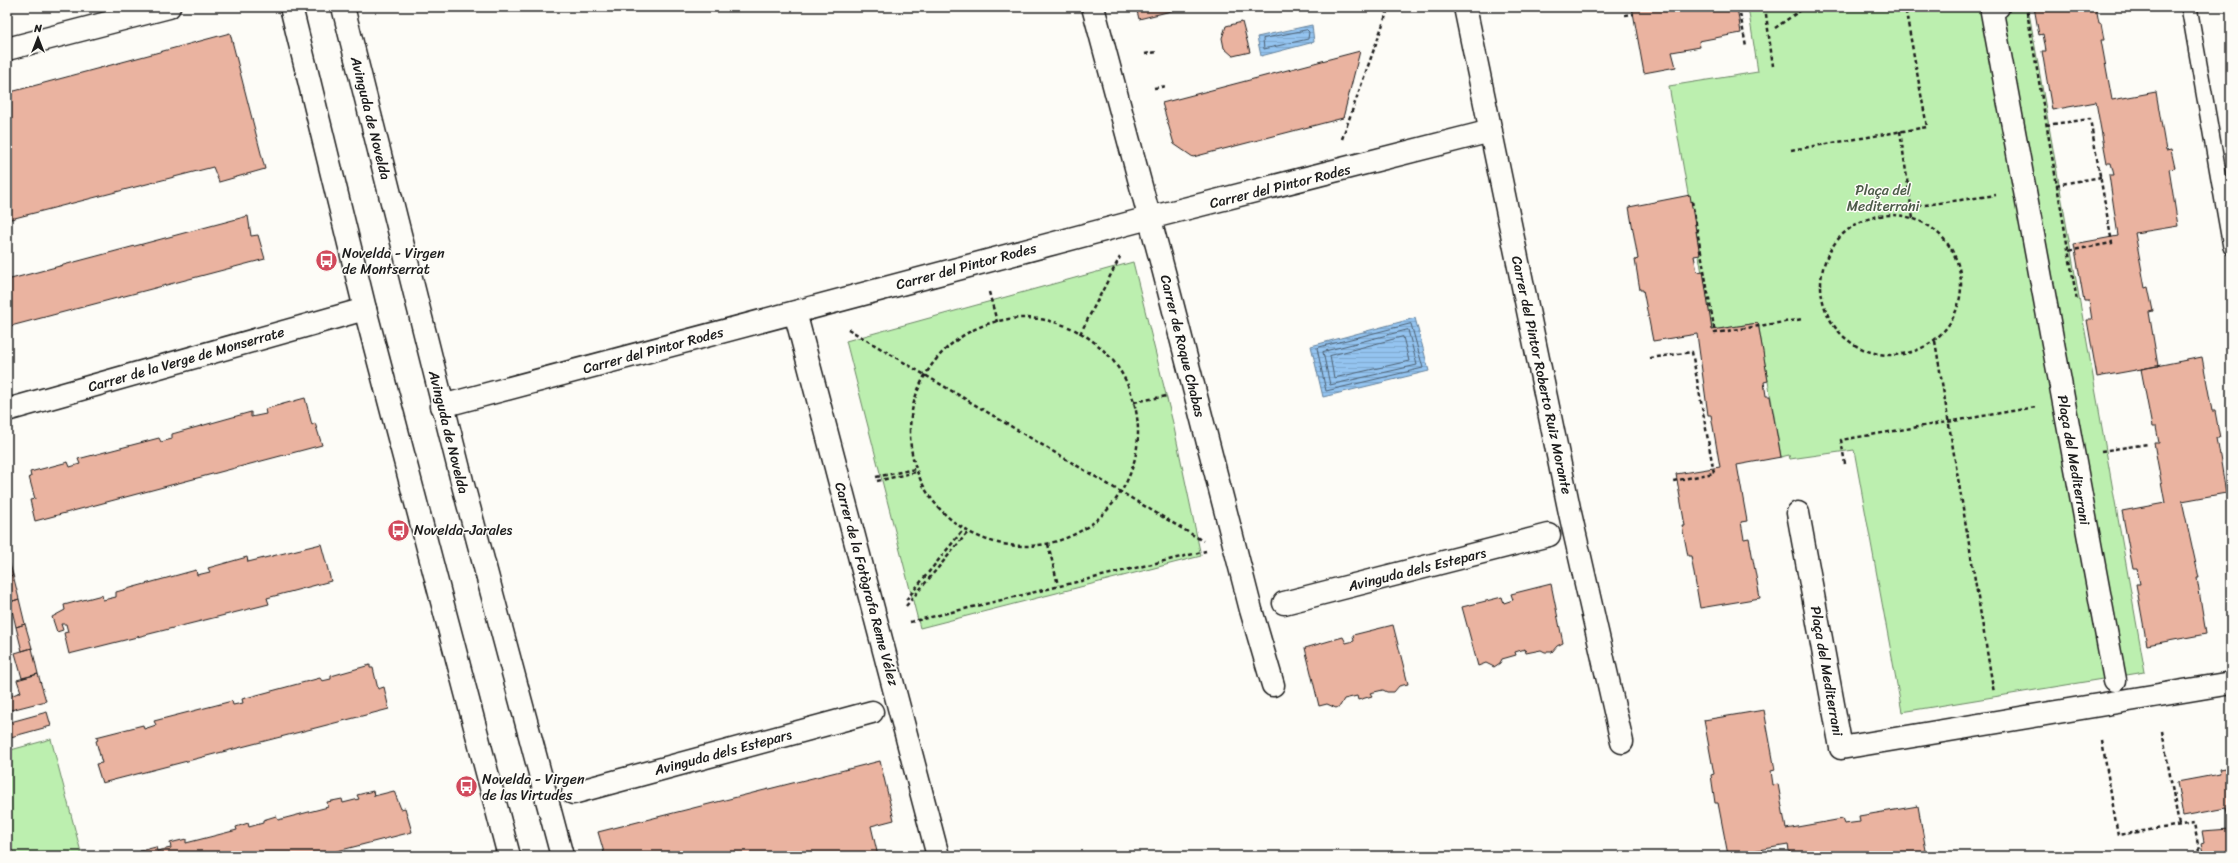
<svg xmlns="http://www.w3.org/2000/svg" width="2238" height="863" viewBox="0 0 2238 863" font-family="Sriracha,sans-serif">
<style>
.park{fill:#bcefaf;stroke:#6c8666}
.water{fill:url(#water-rules);stroke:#64819b}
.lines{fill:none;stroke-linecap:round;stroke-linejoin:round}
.shore{stroke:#4c5f71;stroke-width:1}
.building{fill:#eab3a0;stroke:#1c1c1c}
.lane-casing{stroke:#1c1c1c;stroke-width:18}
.street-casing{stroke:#1c1c1c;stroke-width:25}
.secondary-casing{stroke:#1c1c1c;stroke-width:25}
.path{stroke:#1c1c1c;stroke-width:2.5;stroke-dasharray:4 3;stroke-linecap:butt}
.lane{stroke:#fdfcf7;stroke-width:15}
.street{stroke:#fdfcf7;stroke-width:22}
.secondary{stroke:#fdfcf7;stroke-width:22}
.labels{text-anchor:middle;stroke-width:3;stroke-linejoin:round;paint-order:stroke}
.street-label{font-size:14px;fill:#1c1c1c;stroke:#fdfcf7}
.park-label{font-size:14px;fill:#4c5b48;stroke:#fdfcf7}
.poi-label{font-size:14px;fill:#1c1c1c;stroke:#fdfcf7;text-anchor:start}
</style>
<defs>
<pattern id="water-rules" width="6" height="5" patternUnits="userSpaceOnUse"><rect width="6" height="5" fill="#94c4f0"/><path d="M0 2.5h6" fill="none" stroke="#7fa8cd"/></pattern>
</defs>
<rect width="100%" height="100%" fill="#fdfcf7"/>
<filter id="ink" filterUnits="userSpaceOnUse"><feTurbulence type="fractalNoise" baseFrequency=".025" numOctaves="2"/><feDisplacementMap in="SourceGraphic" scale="8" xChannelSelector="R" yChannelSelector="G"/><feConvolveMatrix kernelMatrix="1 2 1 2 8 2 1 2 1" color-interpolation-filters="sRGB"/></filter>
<g filter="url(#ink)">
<path class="park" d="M1748,7H2028L2145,672L1902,712L1854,450L1790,459L1789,455L1781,457L1758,323L1712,330L1669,86L1758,72Z
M1133,262L1173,423L1201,556L920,628L846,341Z
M51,739L82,856H7V751Z"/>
<path class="water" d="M1312,25L1314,42L1261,56L1257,37Z
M1415,318L1429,371L1323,397L1311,346Z"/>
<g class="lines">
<path class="shore" d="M1307,30L1309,32L1308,39L1264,49L1263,39Z
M1411,324L1423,368L1326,391L1317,348Z
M1408,330L1417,365L1330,385L1323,352Z
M1403,337L1409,361L1334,378L1330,356Z"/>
</g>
<path class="building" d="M1136,7H1187L1139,19Z
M1632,7H1737L1741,33L1699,41L1700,47L1672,52L1676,67L1644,73Z
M2034,7H2096L2099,23H2101L2104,40H2101L2112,100L2156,92L2166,151L2171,150L2175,168L2169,169L2178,226L2135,233L2145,288L2148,287L2153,311L2149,312L2158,366L2097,377L2087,320H2092L2089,301H2084L2074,244L2118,236L2109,175H2114L2111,163H2107L2096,102L2052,110L2042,51H2046L2043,34L2039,35Z
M1242,22L1250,52L1233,56L1224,48L1222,38L1226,26Z
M230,33L265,169L219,182L213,167L7,220V93Z
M1360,51L1343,118L1193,157L1174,144L1162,103Z
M1690,195L1700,255L1694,256L1697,272L1703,271L1712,330L1758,323L1768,381L1764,382L1766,396H1770L1781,457L1737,465L1747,521L1741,522L1744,539L1749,538L1760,598L1700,608L1691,556H1688L1682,526H1685L1676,474L1720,467L1711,415H1708L1697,334L1653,341L1643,290H1640L1635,260L1638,259L1629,207Z
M248,216L251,236L258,235L265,259L7,327V280Z
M2202,357L2212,411H2215L2220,438H2217L2226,493L2182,501L2199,578H2197L2206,634L2147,645L2136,584H2140L2137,569H2133L2122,511L2165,503L2154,443H2159L2156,427H2152L2141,369Z
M305,398L312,425L315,423L322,445L35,521L30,500L35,499L29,477H31L30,472L68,462L70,467L80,464L78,459L159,438L161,442L172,439V434L251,412V417L266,414L265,409Z
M321,544L331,581L267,598L269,604L69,654L64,633L68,632L66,624H61L63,630L57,632L52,617L65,610L64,605L102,595L103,600L116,597V592L196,570L197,575L210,572L208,568L247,557L248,562Z
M7,554L13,575L7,577Z
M13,575L19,599L10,602L7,593V577Z
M1551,584L1563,643L1557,646L1552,652H1545L1541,650L1526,653L1525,649L1515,652L1516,655L1502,659L1500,663L1494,667L1486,663L1478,666L1462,607L1502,597L1504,603L1513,600L1511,594Z
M19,599L25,624L16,627L10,602Z
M25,624L32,648L22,651L16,627Z
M1393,625L1408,684L1399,686L1394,692H1387L1383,690L1370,693L1372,696L1358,700L1357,696L1344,699L1340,706L1336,708L1327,704L1319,706L1305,648L1343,637L1346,643L1354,641L1353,635Z
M32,648L38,674L22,678L15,653Z
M370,665V668H373L378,689L384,687L389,709L102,783L96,764L102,763L96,741L98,740L96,737L143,725L144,729L156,725L154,721L232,701L233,705L243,703L242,699L320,678L322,681L331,679V676Z
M38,674L46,701L7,711V685L10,696L21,692L17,680Z
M1764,710L1775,770L1771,771L1773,785L1778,784L1786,829L1842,819L1844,824L1860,822L1859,816L1918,806L1927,856H1790L1788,845L1728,855L1718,803H1715L1711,775L1714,774L1704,720Z
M47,712L51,726L7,738V723Z
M880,761L894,820L871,826L878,856H605L598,832Z
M2231,767V856H2204L2201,843L2204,842L2202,831L2230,829L2226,808L2183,816L2177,782L2220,774L2219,769Z
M373,791L374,796L394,791L401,809L405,808L412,832L318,856H136L141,855L140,851L156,847L157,851L171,848L170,843L186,839V843L237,830L236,827L248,823L249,827L263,823V820L276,816L278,820L328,807L327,802L342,799L343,803L359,799L357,795Z"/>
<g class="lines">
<defs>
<path id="lane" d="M2189,7L2231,247"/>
<path id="street" d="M1093,7L1164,272L1251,610L1273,685
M1465,7L1570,513L1622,742
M1998,7L1992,12L2115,680
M795,312L938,856
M442,406L1149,218L1491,131
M7,410L365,309
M1798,513L1841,748L2231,683
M1284,603L1549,535
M573,793L872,712"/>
<path id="secondary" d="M291,7L365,309L509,856
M343,7L463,485L562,856
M7,49L169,7"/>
</defs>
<use href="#lane" class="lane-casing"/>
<use href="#street" class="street-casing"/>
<use href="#secondary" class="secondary-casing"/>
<path class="path" d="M1739,7L1746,47
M1765,7L1773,66
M2027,12L2077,301
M1625,15L1634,14
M1775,28L1804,8L1809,7
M1145,54L1157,52
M1154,88L1167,86
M2046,125L2090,119L2112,243L2068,251
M1900,131L1913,219
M1342,139L1389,7
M1791,150L1927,127L1905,7
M2056,185L2101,177
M1692,201L1715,333L1803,319
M1911,207L1996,195
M1821 285a70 70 0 1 1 140 0a70 70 0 1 1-140 0Z
M989,292L997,322
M910 432a114 114 0 1 1 228 0a114 114 0 1 1-228 0Z
M848,329L1203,541
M1080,334L1120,257
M1935,341L1994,693
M1650,358L1692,352L1714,473L1673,481
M1134,402L1167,396
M2101,451L2148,444
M1845,464L1841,440L2036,407
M876,477L915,469
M877,481L916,472
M1048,544L1058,585
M906,600L963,530
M906,606L968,532
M910,622L1206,551
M2162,731L2179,825
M2102,741L2118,835L2194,823L2200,856"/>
<use href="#lane" class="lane"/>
<use href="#street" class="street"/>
<use href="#secondary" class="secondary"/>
</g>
</g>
<defs>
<symbol id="bus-disc" viewBox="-11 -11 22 22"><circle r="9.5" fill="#d1495b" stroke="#fdfcf7"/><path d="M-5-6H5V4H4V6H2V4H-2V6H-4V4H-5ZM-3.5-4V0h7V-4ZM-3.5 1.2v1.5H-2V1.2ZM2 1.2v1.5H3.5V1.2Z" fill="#fff"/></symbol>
</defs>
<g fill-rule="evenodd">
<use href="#bus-disc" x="314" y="248" width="25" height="25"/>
<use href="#bus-disc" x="386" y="518" width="25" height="25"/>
<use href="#bus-disc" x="454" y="774" width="25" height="25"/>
</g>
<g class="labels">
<g class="street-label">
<text transform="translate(371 118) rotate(76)" y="5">Avinguda de Novelda</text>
<text transform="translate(1280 186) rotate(-14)" y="5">Carrer del Pintor Rodes</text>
<text transform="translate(966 266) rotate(-15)" y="5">Carrer del Pintor Rodes</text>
<text transform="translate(1183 346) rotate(76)" y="5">Carrer de Roque Chabas</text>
<text transform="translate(653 350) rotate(-15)" y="5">Carrer del Pintor Rodes</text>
<text transform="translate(186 359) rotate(-16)" y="5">Carrer de la Verge de Monserrate</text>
<text transform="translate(1542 375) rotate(78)" y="5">Carrer del Pintor Roberto Ruiz Morante</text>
<text transform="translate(449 432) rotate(76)" y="5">Avinguda de Novelda</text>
<text transform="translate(2074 460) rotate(80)" y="5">Plaça del Mediterrani</text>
<text transform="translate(1417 569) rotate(-14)" y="5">Avinguda dels Estepars</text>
<text transform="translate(867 584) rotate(75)" y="5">Carrer de la Fotògrafa Reme Vélez</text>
<text transform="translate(1827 671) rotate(80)" y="5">Plaça del Mediterrani</text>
<text transform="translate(723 752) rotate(-15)" y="5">Avinguda dels Estepars</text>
</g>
<g class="park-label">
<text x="1883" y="195">Plaça del<tspan x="1883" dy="16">Mediterrani</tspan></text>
</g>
<g class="poi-label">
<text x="342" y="258">Novelda - Virgen<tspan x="342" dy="16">de Montserrat</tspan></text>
<text x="414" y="535">Novelda-Jarales</text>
<text x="482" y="784">Novelda - Virgen<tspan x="482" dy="16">de las Virtudes</tspan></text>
</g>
</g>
<rect width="2238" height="863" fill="none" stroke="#fdfcf7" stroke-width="24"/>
<rect x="12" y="12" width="2214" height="839" fill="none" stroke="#1c1c1c" stroke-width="1.5" filter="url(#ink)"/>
<g transform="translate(38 38)" stroke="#fdfcf7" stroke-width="3" paint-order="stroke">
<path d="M0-3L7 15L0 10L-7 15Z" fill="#1c1c1c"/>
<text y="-6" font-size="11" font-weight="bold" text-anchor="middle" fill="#1c1c1c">N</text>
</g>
</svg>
